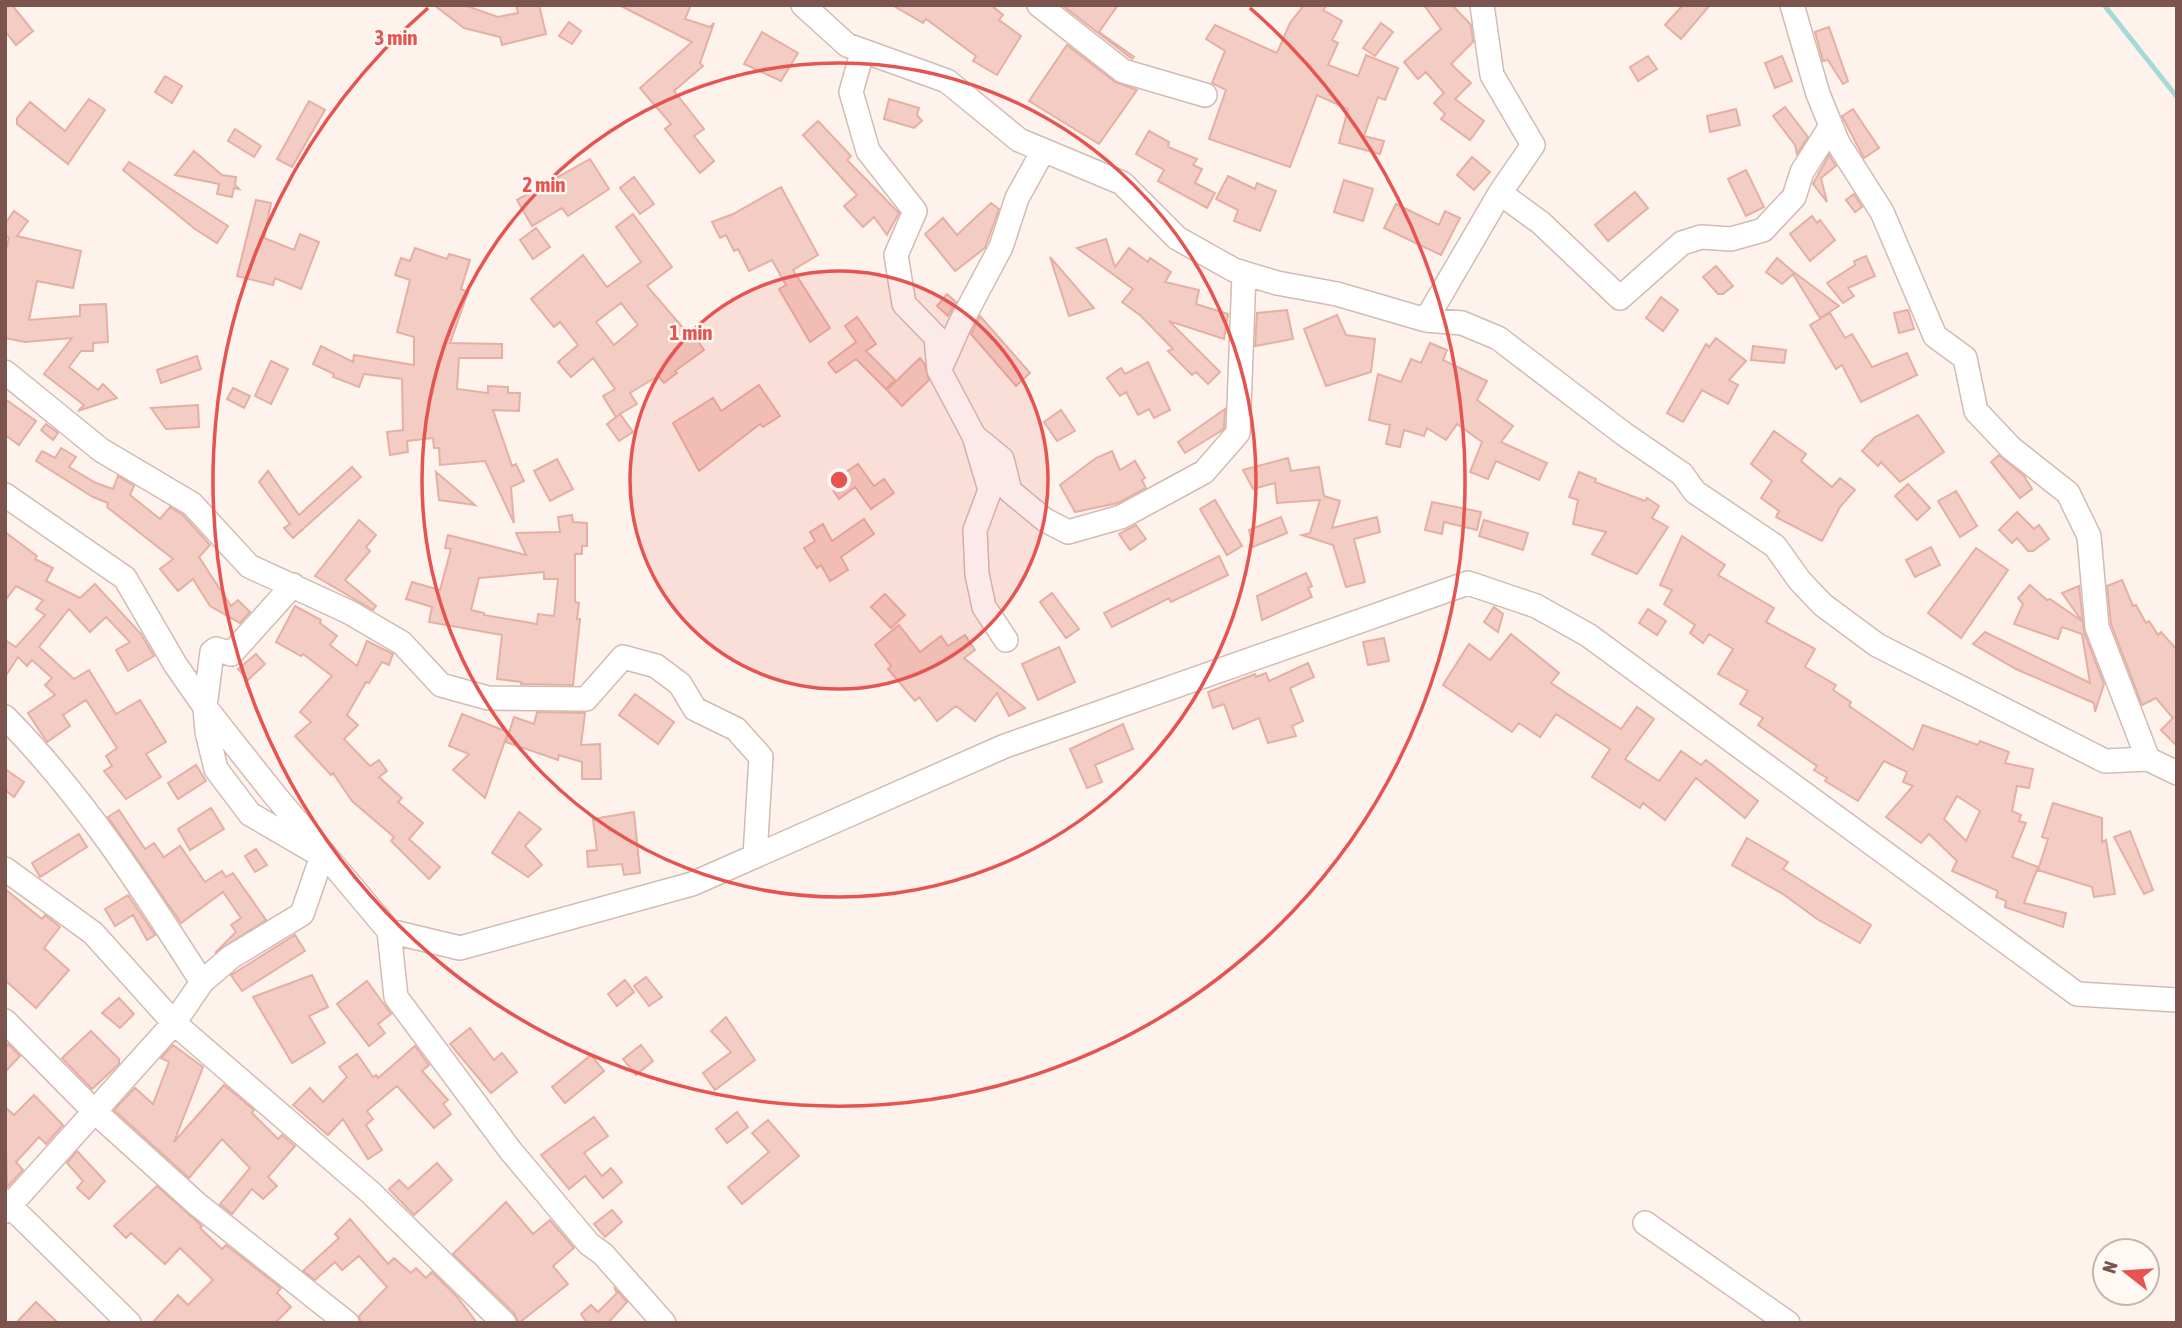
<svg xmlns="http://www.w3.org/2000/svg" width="2182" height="1328" viewBox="0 0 2182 1328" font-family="'Asap Condensed',sans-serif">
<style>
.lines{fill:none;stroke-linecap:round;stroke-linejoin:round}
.stream{stroke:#a5dad7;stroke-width:5}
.building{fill:#f3ccc3;stroke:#e6afa3;stroke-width:2;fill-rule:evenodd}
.minor-casing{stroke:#d3bbb3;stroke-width:26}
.minor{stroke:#fff;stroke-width:23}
.ring{fill:none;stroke:#e65452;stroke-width:3.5}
.centre{fill:#e65452;stroke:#fff8f3;stroke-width:3.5}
.ring-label{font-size:21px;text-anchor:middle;font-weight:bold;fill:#e65452;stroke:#fff8f3;stroke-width:5;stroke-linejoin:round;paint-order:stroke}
</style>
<rect width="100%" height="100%" fill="#fdf3ec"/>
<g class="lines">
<path class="stream" d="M2104,5L2177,97"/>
</g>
<path class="building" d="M5,5H12L33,31L16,45L5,31Z
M434,5H464L498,17L518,13L516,5H539L546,34L502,45L500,37L464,28Z
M619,5H691L685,19L710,27L714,23L700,63L703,66L674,91L704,129L694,136L714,161L700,173L665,129L671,124L640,88L692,42Z
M892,5H991L1003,15L999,20L1021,36L997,75L973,61L976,56L926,19L923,23Z
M1062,5H1118L1099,32L1134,57L1132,59Z
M1304,5H1327L1323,10L1342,21L1332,40L1338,43L1328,65L1358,76L1366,55L1398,68L1385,100L1378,97L1364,136L1384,141L1380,154L1339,143L1348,109L1317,95L1290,167L1209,139L1226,90L1212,83L1225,51L1206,39L1215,25L1277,53L1290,23Z
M1424,5H1452L1471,25L1473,42L1451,64L1471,83L1455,99L1484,121L1470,140L1441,119L1445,114L1434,103L1444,93L1426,72L1418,79L1404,62L1441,29Z
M1683,5H1710L1681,39L1665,25Z
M569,22L581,31L572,44L559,36Z
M1381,23L1393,32L1375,56L1363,48Z
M1829,27L1848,81L1843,84L1828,60L1823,61L1815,32Z
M762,32L798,53L781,81L744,64Z
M1067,45L1115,82L1137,90L1099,144L1029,101Z
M1648,56L1657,69L1638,81L1630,67Z
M1782,56L1792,81L1775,88L1765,63Z
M165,76L182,86L172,103L155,92Z
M89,99L105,110L68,164L17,124V118L30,102L65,131Z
M889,99L919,108L917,115L922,121L914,128L884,119Z
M309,101L325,110L292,167L277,159Z
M1785,107L1808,137L1797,154L1795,145L1773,116Z
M1736,109L1740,125L1710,132L1707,116Z
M1853,109L1879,148L1864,158L1842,116Z
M818,121L851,156L847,160L899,213L887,235L874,217L863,227L844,206L857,195L803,135Z
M235,129L261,146L254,157L228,141Z
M1149,131L1169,142L1168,147L1197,159L1193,165L1202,169L1195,183L1215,193L1207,208L1158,181L1164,170L1136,154Z
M194,151L222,175L236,177L235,185L239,189L234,188L232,197L217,194L219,184L175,175Z
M1829,155L1836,166L1821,178L1827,202L1813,184Z
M1472,157L1490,172L1474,190L1457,175Z
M590,159L609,189L568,216L562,208L532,226L517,200Z
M129,162L228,226L217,243L195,229L123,170Z
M1746,170L1764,207L1746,216L1728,179Z
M1228,176L1255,189L1257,183L1276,191L1260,231L1234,221L1238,210L1216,199Z
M634,177L654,204L640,214L620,188Z
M1344,180L1373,189L1363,221L1334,212Z
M781,187L818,255L793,270L830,328L810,342L779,289L786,285L772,260L749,271L738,249L734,251L726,235L720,238L712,222L733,214Z
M1635,192L1648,208L1608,241L1595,225Z
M1854,194L1862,207L1855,212L1846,200Z
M256,200L271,203L264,238L294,250L300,234L319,242L301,289L275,278L273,285L237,276Z
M991,203L999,209L985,248L955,271L925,234L943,218L957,235Z
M1396,204L1439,225L1445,211L1460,218L1441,255L1384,228Z
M14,211L28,221L17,236L81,251L73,288L37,281L29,320L80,316V305L106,304L108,342L93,343V351H81L69,367L98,390L103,384L117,398L78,411L84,405L44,374L72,338L25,342L5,338V253L9,238L5,235V224Z
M633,214L672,267L647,286L689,335L692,332L704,350L675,371L677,373L664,383L658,376L630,393L637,404L620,414L633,432L619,441L607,424L619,415L616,417L603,396L615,389L593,358L571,377L558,362L578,345L560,322L554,327L531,299L583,255L607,287L641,262L616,227ZM621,303L638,325L614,345L596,322Z
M1812,216L1817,223L1820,220L1835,240L1810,261L1790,234Z
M536,228L550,247L533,259L520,240Z
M1106,239L1115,267L1129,248L1148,262L1150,258L1171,272L1165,282L1199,290L1196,304L1228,314L1224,339L1169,321L1220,372L1208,384L1196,372L1192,375L1168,351L1173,349L1141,316L1122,302L1133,289L1077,248Z
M415,248L447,259L449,254L470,260L461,289L468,292L450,343L502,344V358H459L457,389L488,393V386L508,387V393H520L519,411L493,410L512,466L516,464L524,481L511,487L514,523L485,461L440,465L439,448H434L433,438L407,441L408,452L390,455L387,432L403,430L402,379L364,374L359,387L333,377L334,374L313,364L321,346L353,362L354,355L414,365V337L397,332L410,280L395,275L401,258L410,261Z
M1866,256L1875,276L1848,288L1854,296L1843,303L1827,283L1855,265L1854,261Z
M1050,257L1094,308L1069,316Z
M1777,258L1791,270L1839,306L1820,318L1793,274L1782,284L1766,272Z
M1716,266L1733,286L1723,294H1718L1703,277Z
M947,294L956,302L948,316L937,306Z
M1661,297L1678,310L1663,331L1646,318Z
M1287,310L1293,339L1255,346L1257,313Z
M1908,310L1914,329L1899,333L1894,313Z
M1830,313L1845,338L1852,334L1872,367L1907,353L1917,375L1861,402L1842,365L1836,369L1810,325Z
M1337,315L1346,335L1375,339L1371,372L1326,386L1304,329Z
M980,316L1030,373L1016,386L971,334Z
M857,317L876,344L866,351L895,380L886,389L856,359L836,373L828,363L856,342L845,326Z
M1716,338L1746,361L1729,380L1738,385L1728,404L1702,390L1683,422L1667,413L1706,344L1709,347Z
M1430,343L1447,350L1443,360L1487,381L1477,400L1513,426L1501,442L1547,463L1539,480L1496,461L1488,479L1470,472L1482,442L1457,424L1446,440L1427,428L1424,436L1404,430L1400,447L1386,444L1390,425L1369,420L1378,374L1401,382L1411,359L1421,363Z
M1753,346L1786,350L1784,363L1751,360Z
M197,356L201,369L161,383L157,370Z
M920,358L924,363L929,380L902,406L887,390Z
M271,361L288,369L271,404L255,396Z
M1148,362L1170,410L1154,418L1149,409L1138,415L1126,392L1120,396L1107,378L1121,368L1125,374Z
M759,385L780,416L763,427L760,424L699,471L673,423L713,398L721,411Z
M233,388L250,396L244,408L227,399Z
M5,399L36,421L19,445L5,435Z
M198,405L199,427L166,429L151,408Z
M1225,409L1224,428L1221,431L1185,453L1178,442Z
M1061,410L1075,431L1057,441L1044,422Z
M1918,415L1944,452L1900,482L1881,462L1878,466L1862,451L1875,437Z
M46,424L58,433L53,440L41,430Z
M1774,431L1806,454L1801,461L1832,487L1840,478L1855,490L1840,507L1822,541L1776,517L1779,511L1761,498L1772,481L1751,464Z
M61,448L76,457L69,467L96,483L113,489L118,476L134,486L130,495L160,519L170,507L183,515L210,545L199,557L231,606L238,600L250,612L240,623L210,606L193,579L178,591L160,569L173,559L107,507L108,503L93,497L36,461L42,451L55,458Z
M1112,451L1120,470L1135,461L1145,478L1142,480L1146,488L1118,503L1075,512L1060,485L1096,458Z
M1999,455L2024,476L2032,489L2020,498L1991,462Z
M1288,458L1291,471L1319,467L1324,496L1340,501L1332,528L1377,517L1380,532L1354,539L1365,582L1346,587L1333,545L1302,535L1310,533L1320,500L1277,503L1275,483L1253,489L1243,470Z
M557,459L573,489L550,501L534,471Z
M858,464L874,486L884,479L894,493L871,509L855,487L839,499L829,484Z
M352,467L361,477L293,538L284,528L290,524L259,482L268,471L299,515Z
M436,472L475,505L439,500Z
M1579,472L1596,479L1595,482L1645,501L1647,498L1659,506L1652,518L1668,527L1637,574L1592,554L1606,532L1573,524L1578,500L1569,497Z
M1908,484L1930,508L1917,520L1895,496Z
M1956,491L1977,526L1960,537L1938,501Z
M1215,500L1242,546L1227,555L1200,509Z
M1432,502L1481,512L1477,530L1444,522L1442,534L1425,530Z
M2017,512L2034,529L2039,525L2049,539L2033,551H2028L2017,538L2012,543L1999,530Z
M572,515L573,522L587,523V546H582V554H575V602L579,603L577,619H580L573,685L521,684V682L497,679L502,635L429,622L432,607L406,599L412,582L440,590L451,549L445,548L448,535L526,555L516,533L560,532L558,517ZM544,572V579H558L554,616L538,614L537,624L484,615V613L471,610L479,578Z
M1281,517L1287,533L1253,547L1249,530Z
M864,519L874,534L841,557L848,570L830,581L821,565L817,568L804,548L815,541L810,532L823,524L832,541Z
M359,520L376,535L366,547L370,551L345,580L376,606L373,610L315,576Z
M1484,520L1528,533L1523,550L1479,536Z
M1136,525L1146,539L1130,550L1119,534Z
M5,532L37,556L35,559L53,568L46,581L80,598L95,584L141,634L154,656L128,671L116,650L130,642L106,617L90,632L69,609L39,647L74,679L89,670L116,714L140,700L166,742L146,754L161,777L126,799L104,771L112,766L106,756L117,748L86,700L63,715L70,726L47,742L28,713L55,695L45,685L52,678L32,660L27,666L18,657L5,677V640L16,647L45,615L36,609L43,600L16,586L5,601Z
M1682,536L1725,565L1718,575L1774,608L1766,622L1815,649L1805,667L1836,685L1833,690L1851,702L1849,706L1913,750L1923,725L1978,745L1980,741L2009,752L2005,763L2033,769L2029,788L2017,786L2012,811L2021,815L2019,821L2026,823L2012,857L2038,867L2024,903L2066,913L2063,927L2005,907L2006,901L1996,897L1998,891L1952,871L1957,861L1929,834L1921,843L1886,817L1913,786L1903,782L1907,772L1884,761L1858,801L1825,781L1827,778L1814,770L1817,766L1758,725L1763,718L1740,704L1748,691L1718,674L1733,649L1709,634L1703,643L1690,633L1695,625L1664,604L1672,590L1660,585ZM1957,796L1980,811L1966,841L1944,819Z
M1931,547L1940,565L1915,577L1906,560Z
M1976,548L2008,570L1961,638L1928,613Z
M1219,556L1228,575L1171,602L1169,598L1112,627L1104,613Z
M1306,573L1312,586L1308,588L1312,597L1262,620L1257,596Z
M2122,580L2133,606L2136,605L2146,623L2149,621L2158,635L2161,632L2177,650V746L2161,730L2173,718L2156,698L2142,705L2111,624L2107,586Z
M2030,585L2047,600L2050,599L2082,621L2062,593L2079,586L2084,632L2104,684L2095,712L2094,703L2016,669L1973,644L1985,632L2090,683L2082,634L2062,627L2058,639L2014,624L2023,604L2018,598Z
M1052,593L1079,629L1066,638L1040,602Z
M885,594L905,615L891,628L871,607Z
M295,606L321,620L320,623L337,636L330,645L357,666L367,641L393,654L389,665L382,662L369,683L366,682L347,715L358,725L344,739L370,766L379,760L387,771L379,777L402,798L398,802L423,823L409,839L440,867L429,879L391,841L394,837L352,801L333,773L331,775L295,736L311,722L300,712L332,676L303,654L301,656L276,642Z
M1494,607L1503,614L1498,632L1484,622Z
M1648,609L1666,621L1657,635L1639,623Z
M899,625L920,652L941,636L948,646L965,635L975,650L964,658L1025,708L1009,716L997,693L975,721L956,706L937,721L919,697L915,701L888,669L891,666L875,645Z
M1511,634L1559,673L1551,683L1621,729L1637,707L1654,719L1625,759L1659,781L1681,751L1701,765L1706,760L1758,801L1745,818L1696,778L1665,820L1643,803L1640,808L1592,777L1610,749L1556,714L1540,737L1519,723L1512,732L1443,685L1469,644L1490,660Z
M1384,638L1389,661L1368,665L1363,642Z
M1059,647L1075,682L1038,700L1022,664Z
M256,654L265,664L248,680L238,669Z
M1308,663L1314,677L1290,688L1303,721L1292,726L1296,736L1268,743L1259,718L1233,729L1224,704L1213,708L1208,692L1255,674L1256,677L1266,673L1269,681Z
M635,694L674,722L658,744L619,715Z
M537,712L585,713L581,745L600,744L601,779H582V762L559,755L558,760L506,742L514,717L534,724Z
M462,714L508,732L485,798L453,770L469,754L449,746Z
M1123,724L1133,749L1095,765L1102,782L1087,788L1070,749Z
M196,765L206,781L178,799L168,783Z
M5,769L24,782L14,797L5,790Z
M2053,803L2102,818V842L2106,840L2115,894L2094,897L2092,887L2038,870L2048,839L2042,837Z
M211,808L224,829L190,850L178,829Z
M119,810L145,849L154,843L164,857L180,846L205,882L222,871L226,877L233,873L266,920L215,953L236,932L231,925L241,918L223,892L181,923L108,817Z
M519,812L541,829L525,846L542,865L528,877L492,853Z
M634,812L640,873L624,875L622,864L588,867L587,851L597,850L593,819Z
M2130,831L2153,890L2144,894L2114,837Z
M79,834L87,847L40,877L32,863Z
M1747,838L1788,862L1783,869L1871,925L1860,943L1817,919L1783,894L1732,865Z
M256,849L267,865L255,872L245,856Z
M5,889L42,919L45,915L60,927L44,948L69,970L36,1008L5,980Z
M128,895L155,935L147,940L133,915L115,926L105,909Z
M295,935L305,951L242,991L231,975Z
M312,975L328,1007L309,1016L325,1043L292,1063L253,997Z
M646,977L662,997L649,1006L634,986Z
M625,980L634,992L617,1006L608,994Z
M367,981L391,1014L378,1024L385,1033L369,1046L337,1004Z
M119,998L134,1014L120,1028L102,1013Z
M726,1017L755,1060L715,1090L703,1073L731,1052L711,1031Z
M470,1028L494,1060L502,1053L517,1072L491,1093L450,1044Z
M91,1031L119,1059V1064L92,1089L62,1058Z
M8,1044L20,1056L5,1072V1048Z
M173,1045L203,1067L174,1142L224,1085L254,1110L252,1113L278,1139L282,1135L295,1146L268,1177L277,1186L263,1199L252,1189L232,1214L220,1204L250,1168L222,1139L189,1178L114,1110L135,1088L153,1104L169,1062L161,1058Z
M641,1045L653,1061L636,1075L623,1059Z
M415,1046L429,1065L422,1071L448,1100L443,1104L451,1114L434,1128L397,1086L367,1111L373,1119L366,1125L382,1150L368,1159L343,1119L328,1135L293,1105L310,1088L323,1102L347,1077L339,1067L357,1054L373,1077L376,1075L378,1078Z
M591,1055L604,1071L565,1103L552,1087Z
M34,1095L63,1125L46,1144L39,1137L16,1162L23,1170L7,1187L5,1107L14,1115Z
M737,1112L748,1127L727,1143L716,1129Z
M594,1117L608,1136L584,1153L602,1176L611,1168L622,1182L603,1198L585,1176L569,1189L541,1155Z
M768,1120L799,1156L742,1204L728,1187L769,1152L752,1133Z
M77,1151L105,1181L89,1199L77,1188L83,1181L67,1163Z
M437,1163L452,1180L414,1215L389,1189L399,1180L408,1189Z
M157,1186L202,1226L200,1228L222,1249L226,1245L281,1288L277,1293L291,1307L275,1323H152L178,1295L188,1305L213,1280L180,1248L165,1264L131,1233L126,1238L114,1226Z
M506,1202L533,1234L550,1220L574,1248L553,1266L568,1284L519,1323L514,1313L453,1254Z
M612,1210L622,1222L605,1237L594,1224Z
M350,1219L388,1264L394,1258L411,1273L416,1268L426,1278L432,1272L458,1298L477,1323H361L359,1316L387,1287L359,1256L342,1270L335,1262L315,1280L303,1271L339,1238L335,1234Z
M614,1287L627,1302L608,1323H587L581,1314L591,1305L598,1312L617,1293Z
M36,1302L58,1323H16Z"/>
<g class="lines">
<defs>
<path id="minor" d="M803,5L847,45L947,81L1019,140L1122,183L1177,238L1234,270L1277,283L1337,294L1426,320L1462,323L1498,338L1624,434L1682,474L1695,492L1775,546L1800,581L1823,605L1877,645L2105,761L2148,759L2177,773
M1039,5L1123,71L1205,95
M1792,5L1818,94L1838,143L1882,212L1935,336L1965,358L1976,411L2011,448L2068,493L2089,536L2097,627L2148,759
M862,53L851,92L868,151L915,211L896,255L904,304L936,337L939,370L974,436L990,490L975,530L977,574L984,607L1006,640
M1500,193L1541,223L1620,298L1682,243L1701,237L1731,239L1763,230L1794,197L1802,172L1831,126
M1426,320L1500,193L1533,145L1492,75L1482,5
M940,369L960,324L1001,247L1017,198L1043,151
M5,372L101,450L192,504L249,566L349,612L402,643L441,685L488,698L586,699L623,657L656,666L680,684L695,709L736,729L761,757L755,856
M974,436L1002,459L1010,491L1045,520L1068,532L1121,517L1204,472L1238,433L1244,274
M5,495L125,578L175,664L205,707L273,793L389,931L396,997L510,1150L589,1244L603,1254L664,1323
M5,717C83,796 142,888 202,982L174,1023L5,1211
M5,869L93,933L174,1023L370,1192L504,1323
M389,931L460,948L692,884L1005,746L1468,583L1536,606L1588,635L2077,994L2177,1000
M202,982L231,957L302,914L322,856L250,814L216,769L207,732L205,707L212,652L216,649L231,654L293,585
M5,1021L93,1110L197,1204L347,1323
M5,1201L129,1323
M1645,1223L1788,1323"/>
</defs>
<use href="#minor" class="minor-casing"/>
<use href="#minor" class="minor"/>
</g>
<circle cx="839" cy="480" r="209" fill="#e65452" fill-opacity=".12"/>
<g class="ring">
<circle cx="839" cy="480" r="209"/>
<circle cx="839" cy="480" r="417"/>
<path d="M1250 8A626 626 0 1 1 428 8"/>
</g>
<circle cx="839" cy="480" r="10" class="centre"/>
<g class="ring-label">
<text x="396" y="45">3 min</text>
<text x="544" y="192">2 min</text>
<text x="691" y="340">1 min</text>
</g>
<rect width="2182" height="1328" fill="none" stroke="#7a544d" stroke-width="14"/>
<g transform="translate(2126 1272) rotate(287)"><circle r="33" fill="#fff8f3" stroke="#cab6b1" stroke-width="2"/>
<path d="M0-5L12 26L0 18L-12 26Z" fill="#e65452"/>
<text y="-10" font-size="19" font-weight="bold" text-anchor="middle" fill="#7a544d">N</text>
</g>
</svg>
